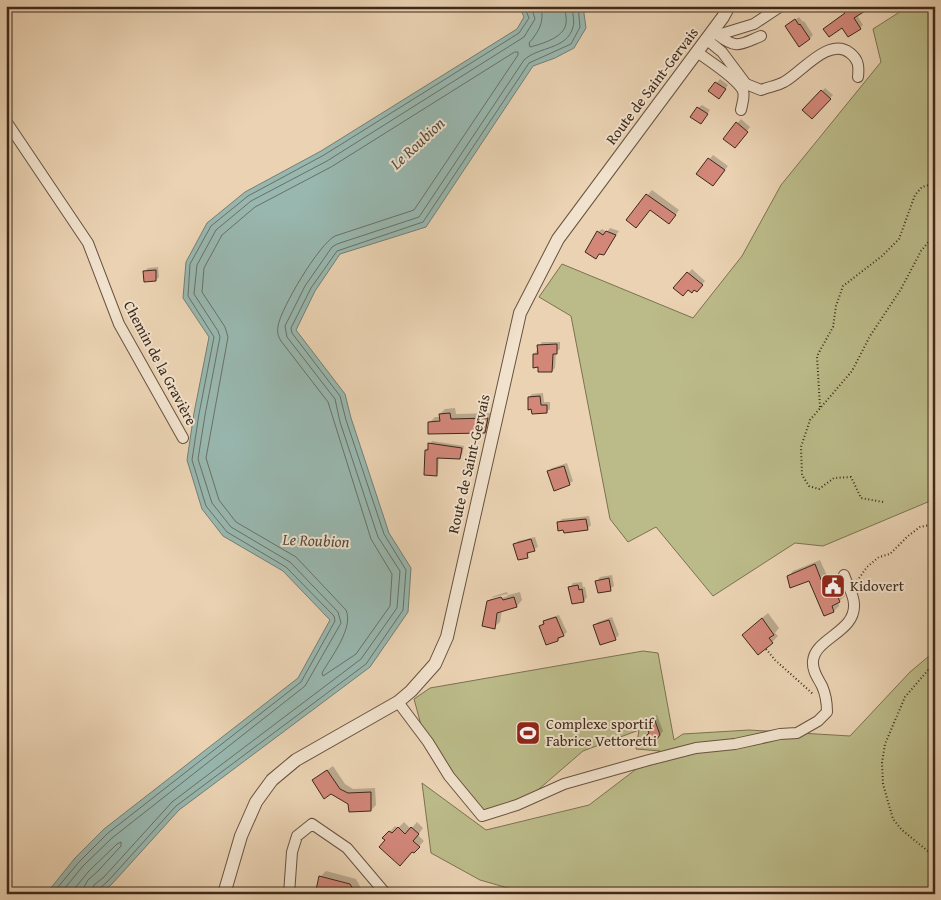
<svg xmlns="http://www.w3.org/2000/svg" width="941" height="900" viewBox="0 0 941 900" font-family="'Gentium Book Plus',serif">
<style>
.green{fill:#bbbb89;stroke:#7c7252}
.water{fill:#98b7af;stroke:#747e74}
.shadow{fill:#0003}
.lines{fill:none;stroke-linecap:round;stroke-linejoin:round}
.shore{stroke:#6a7065;stroke-width:1}
.building{fill:#d28779;stroke:#3d281b}
.minor-casing{stroke:#685241;stroke-width:12}
.tertiary-casing{stroke:#685241;stroke-width:14}
.path{stroke:#3d281b;stroke-width:2;stroke-dasharray:1 2.5;stroke-linecap:butt}
.minor{stroke:#f1e2cd;stroke-width:10}
.tertiary{stroke:#f1e2cd;stroke-width:12}
.labels{text-anchor:middle;stroke-width:4;stroke-linejoin:round;paint-order:stroke}
.street-label{font-size:15px;fill:#3d281b;stroke:#f1e2cd}
.poi-label{font-size:15px;fill:#3d281b;stroke:#f1e2cd;text-anchor:start}
.water-label{font-size:16px;font-style:italic;fill:#544c40;stroke:#f1e2cd}
</style>
<rect width="100%" height="100%" fill="#ead2b2"/>
<filter id="stains"><feTurbulence type="fractalNoise" baseFrequency=".004" numOctaves="4"/><feColorMatrix values="0 0 0 0 .2 0 0 0 0 .09 0 0 0 0 .02 0 0 0 .5 -.17"/></filter>
<radialGradient id="worn" r=".72"><stop offset=".6" stop-color="#630" stop-opacity="0"/><stop offset="1" stop-color="#630" stop-opacity=".3"/></radialGradient>
<path class="green" d="M909,6H935V499L823,546L795,543L713,596L656,527L628,542L610,519L571,316L539,297L562,264L693,318L742,256L781,185L881,62L873,29Z
M643,651L658,653L674,740L683,734L749,730L850,736L910,672L935,651V894H529L480,880L431,853L422,783L486,830L589,805L660,751L636,749L639,730L583,751L524,802L487,812L470,800L424,736L414,699L430,688Z"/>
<path class="water" d="M519,6H583L586,28L574,48L555,58L533,66L426,227L340,254L315,291L296,330L345,394L351,418L389,533L411,568L408,612L370,667L179,810L111,885L100,894H46L75,858L104,829L298,678L330,620L283,571L223,536L202,509L187,460L194,413L209,337L183,298L186,262L207,223L245,192L321,151L517,29L524,17Z"/>
<path class="shadow" d="M848,10L857,15L863,25L860,28L846,12Z
M799,17L803,22L804,21L813,35L810,38L787,26Z
M720,79L728,85L722,94L710,91Z
M825,88L833,95L812,118L804,110Z
M702,105L710,110L704,119L698,108Z
M741,119L750,127L738,143L725,139Z
M713,155L728,166L713,185L698,174Z
M652,190L679,210L673,218L651,209L636,226L627,220Z
M610,228L619,231L603,254L598,232L602,229L607,232Z
M158,267L159,277L156,280L145,271L148,268Z
M692,269L705,281L697,291L689,288H675Z
M542,342H560V349L556,352L555,368L552,371L534,355Z
M543,393L544,402H550V409L546,412L529,397L532,394Z
M455,408L456,414L493,413L489,427L484,432L429,423L435,417H440V414L445,409Z
M432,441L464,446L462,455L460,457L439,456L438,472L436,475L426,450Z
M567,463L573,481L569,484L549,471L552,468Z
M589,516L591,525L587,529L558,523L562,519Z
M535,537L538,547L530,551L527,557L515,544L518,541Z
M820,560L828,578L835,574L845,596L838,602L839,606L834,611L825,615L810,579L788,577L793,571Z
M612,575L614,586L610,589L597,581L600,577Z
M582,582L583,587H585L587,597L584,601L570,587L573,583Z
M507,592L508,595L520,592L522,600L517,606L502,610L500,622L494,627L488,602L491,599V601L508,596L507,594L491,598L494,596Z
M768,613L779,628L775,633L778,636L772,642L749,629Z
M559,615L567,632L558,640L540,626L547,619Z
M612,617L619,635L615,639L594,626L598,622Z
M657,715L663,731L657,739L650,733L646,723Z
M333,766L345,784L353,789L375,788L376,805L371,810L313,780Z
M404,822L411,829L417,822L423,828L418,835L424,841L414,852L384,838L395,826L398,828Z
M326,871L356,879L364,894H335L320,877Z"/>
<g class="lines">
<path class="shore" d="M540,6C546,20 538,33 529,43L530,47C542,44 565,37 566,23C567,18 565,11 564,6
M515,52H518V55L414,210L335,236C319,244 281,308 278,326C277,332 278,336 281,341L328,402L371,539L392,574L390,606L356,654L323,676L322,673C331,657 354,628 346,610L296,557L236,522L219,500L206,458L228,337L225,327L202,292L204,268L222,235L255,207L331,167Z
M52,894L79,862L108,833L301,682L335,621L334,616L286,567L227,532L206,506L192,460L199,414L214,337L188,296L190,264L211,226L248,196L324,155L519,33L529,18L524,6
M60,894L83,866L112,838L305,686L341,623L338,612L290,562L231,527L212,503L198,459L205,415L220,337L218,331L194,294L197,265L216,230L251,201L327,161L524,37L535,19L531,6
M70,894L89,871L117,844L121,842V846L98,871L88,880L84,887V894
M91,894L94,885L104,877L172,802L361,659L397,608L400,571L378,537L340,422L335,399L287,337L285,326L305,286L332,247L337,244L419,217L524,60C539,46 567,50 573,27C575,21 572,12 572,6
M97,894L99,889L108,881L176,806L366,664L403,610L406,570L384,534L346,420L340,396L292,333L291,328L311,288L337,251L423,222L529,63L571,44L580,27L578,6"/>
</g>
<path class="building" d="M844,6H873L854,18L861,29L848,37L842,28L829,37L823,29L845,13L844,11L846,10Z
M795,19L799,25L800,24L810,39L799,47L785,26Z
M715,82L726,89L719,99L708,91Z
M821,90L831,99L812,119L802,110Z
M697,107L708,114L701,124L690,117Z
M736,122L748,132L735,148L723,139Z
M708,158L725,170L713,186L696,174Z
M646,194L676,215L669,224L650,210L636,228L626,220Z
M597,231L603,235L606,231L616,235L604,255L599,254L596,259L585,252Z
M156,270V281L144,282L143,271Z
M687,272L703,285L697,292L694,290L692,293L688,290L683,296L673,288Z
M557,344V354H553L552,372H538V367L533,368V354H538L537,345Z
M540,396L541,405H547V413L532,414L531,409L528,410V397Z
M450,413L451,419L488,418L485,433L428,434V422L440,421L439,414Z
M428,443L462,448L460,459L437,458V476L424,475L425,450H428Z
M564,466L570,485L554,491L547,471Z
M586,519L588,530L564,533L563,530L558,531L557,522Z
M531,539L535,551L527,553L528,558L518,560L513,544Z
M815,564L822,582L830,579L840,602L832,606L834,612L824,616L809,581L790,588L787,576Z
M609,578L611,591L598,593L595,581Z
M578,585L579,590L582,589L584,602L572,604L568,587Z
M501,597L503,600L514,597L517,607L497,613L495,629L482,626L487,601Z
M556,617L564,636L558,638V641L546,645L539,626L544,624L543,621Z
M762,618L774,635L769,638L773,643L758,655L742,635Z
M609,620L616,640L600,645L593,625Z
M654,718L660,735L653,744L642,740L649,733L645,723Z
M327,770L340,789L348,793L371,792V811L349,812L348,804L331,794L324,799L312,780Z
M398,827L405,834L411,827L419,834L413,841L420,847L414,853L412,852L400,866L379,847L385,840L382,838L389,831L392,833Z
M319,876L350,884L356,894H318L319,891L316,890Z"/>
<g class="lines">
<defs>
<path id="minor" d="M711,33L718,35L754,24L781,6
M718,35C737,50 741,44 761,36
M706,39L722,52L746,84L761,90C768,87 777,86 784,82C801,73 829,36 850,53C859,60 859,67 858,77
M697,52C708,60 738,79 743,91C745,97 742,104 741,110
M6,121L88,243L119,324L183,438
M398,702L428,742L449,776L482,816L517,805L564,784L649,760L696,748L735,744L780,734L797,733L818,721L827,712C827,703 826,695 822,686C818,678 812,671 813,661C815,638 856,632 854,604C854,595 847,584 844,575
M289,894L292,852L297,836L312,824L347,848L386,894"/>
<path id="tertiary" d="M224,894L241,836L256,802L272,780L296,760L398,702L411,691L435,664L447,637L520,313L558,239L723,17L729,6"/>
</defs>
<use href="#minor" class="minor-casing"/>
<use href="#tertiary" class="tertiary-casing"/>
<path class="path" d="M820,407L817,356L833,327L836,306L843,286L882,256L899,239L915,195L922,187L935,183
M883,502L861,498L851,477L834,478L819,489L809,486L802,475L801,447L810,420L852,371L870,336L901,289L921,251L935,234
M857,581L867,567L879,557L890,554L908,536L920,527L935,524
M766,649L775,660L813,694
M935,662L905,697L885,744L882,763L883,784L893,819L902,830L935,857
M928,670L935,672"/>
<use href="#minor" class="minor"/>
<use href="#tertiary" class="tertiary"/>
</g>
<defs>
<symbol id="civic-square" viewBox="-11 -11 22 22"><rect x="-9" y="-9" width="18" height="18" rx="4" fill="#8f2418" stroke="#f1e2cd"/><path d="M-.6-6.5H3V-4.5H.6V-3L4-1V1h2V6H-6V1h2V-1L-.6-3ZM-1.2 2.5V6h2.4V2.5Z" fill="#fff"/></symbol>
<symbol id="stadium-square" viewBox="-11 -11 22 22"><rect x="-9" y="-9" width="18" height="18" rx="4" fill="#8f2418" stroke="#f1e2cd"/><path d="M0-5a6.5 5 0 1 0 0 10a6.5 5 0 1 0 0-10ZM-3.5-1.8h7v3.6h-7Z" fill="#fff"/></symbol>
</defs>
<g fill-rule="evenodd">
<use href="#civic-square" x="819" y="572" width="28" height="28"/>
<use href="#stadium-square" x="514" y="719" width="28" height="28"/>
</g>
<g class="labels">
<g class="street-label">
<text transform="translate(652 86) rotate(-53)" y="5">Route de Saint-Gervais</text>
<text transform="translate(160 363) rotate(62)" y="5">Chemin de la Gravière</text>
<text transform="translate(469 464) rotate(-77)" y="5">Route de Saint-Gervais</text>
</g>
<g class="poi-label">
<text x="850" y="591">Kidovert</text>
<text x="546" y="729">Complexe sportif<tspan x="546" dy="17">Fabrice Vettoretti</tspan></text>
</g>
<g class="water-label">
<text transform="translate(417 143) rotate(-43)" y="6">Le Roubion</text>
<text transform="translate(316 540) rotate(2)" y="6">Le Roubion</text>
</g>
</g>
<rect width="941" height="900" fill="none" stroke="#ead2b2" stroke-width="25"/>
<rect x="8" y="8" width="926" height="885" fill="none" stroke="#3d281b" stroke-width="2.5"/>
<rect x="12" y="12" width="916" height="875" fill="none" stroke="#3d281b"/>
<rect width="100%" height="100%" filter="url(#stains)"/>
<rect width="100%" height="100%" fill="url(#worn)"/>
</svg>
